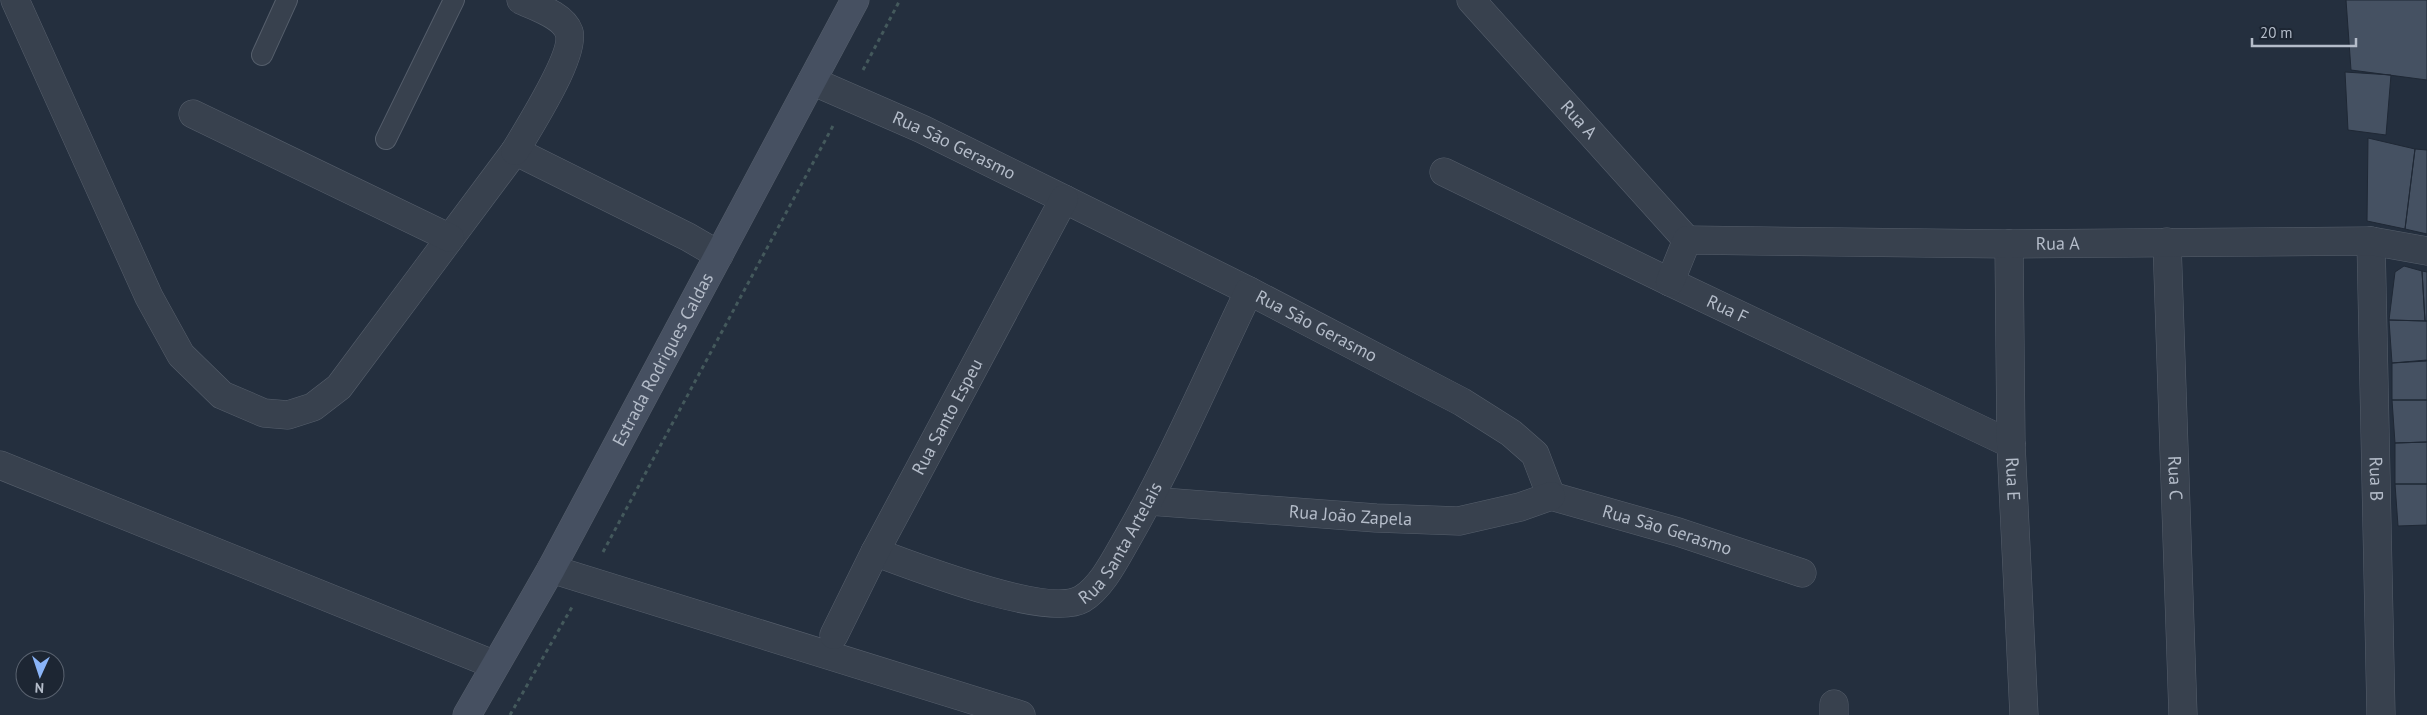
<svg xmlns="http://www.w3.org/2000/svg" width="2427" height="715" viewBox="0 0 2427 715" font-family="'PT Sans',sans-serif">
<style>
.building{fill:#455162;stroke:#1f2835}
.lines{fill:none;stroke-linecap:round;stroke-linejoin:round}
.lane-casing{stroke:#565f6c;stroke-width:22}
.street-casing{stroke:#565f6c;stroke-width:29}
.secondary-casing{stroke:#565f6c;stroke-width:29}
.path{stroke:#44595c;stroke-width:3;stroke-dasharray:4 4;stroke-linecap:butt}
.lane{stroke:#38414e;stroke-width:20}
.street{stroke:#38414e;stroke-width:28}
.secondary{stroke:#465061;stroke-width:28}
.labels{text-anchor:middle;stroke-width:4.5;stroke-linejoin:round;paint-order:stroke}
.street-label{font-size:18px;fill:#b4bcc9;stroke:#1d2633}
</style>
<rect width="100%" height="100%" fill="#242f3e"/>
<path class="building" d="M2346,0H2427V80L2351,70Z
M2345,72L2391,75L2386,135L2348,130Z
M2368,138L2415,149L2405,229L2367,221Z
M2415,149L2427,150V234L2405,229Z
M2404,266L2422,271L2425,321L2389,320L2395,272Z
M2422,271L2427,272V321H2425Z
M2389,320L2427,321V360L2392,363Z
M2427,361V400H2392V363Z
M2392,400H2427V442L2395,443Z
M2427,442V484H2395V443Z
M2395,484H2427V525L2398,526Z"/>
<g class="lines">
<defs>
<path id="lane" d="M262,55L287,0
M386,139L454,0"/>
<g id="street">
<path d="M15,0L149,297L181,355L222,395L264,413L288,415L313,407L339,387L515,151L688,237L719,255"/>
<path id="s1" d="M1471,0L1687,240"/>
<path id="s2" d="M812,81L922,129L1064,199L1249,291L1462,402L1511,433L1535,454L1551,496"/>
<path d="M193,114L450,238"/>
<path d="M515,151C528,129 576,54 569,32C563,15 536,7 521,0"/>
<path id="s3" d="M1444,172L1670,282L2011,444"/>
<path id="s4" d="M2371,241L2381,715"/>
<path id="s5" d="M2167,242L2183,715"/>
<path id="s6" d="M2009,244L2011,444L2024,715"/>
<path id="s7" d="M1670,282L1687,240L2009,244L2371,241L2427,251"/>
<path d="M0,465L495,665"/>
<path id="s8" d="M1551,496L1678,532L1802,573"/>
<path id="s9" d="M1149,501L1376,518L1459,521L1520,507L1551,496"/>
<path id="s10" d="M875,552C913,566 1048,619 1082,599C1102,587 1116,558 1127,539C1173,459 1209,374 1249,291"/>
<path d="M551,569L1021,715"/>
<path id="s11" d="M834,635L875,552L1064,199"/>
<path d="M1834,704V715"/>
</g>
<g id="secondary">
<path id="s12" d="M467,715L551,569L855,0"/>
</g>
</defs>
<use href="#lane" class="lane-casing"/>
<use href="#street" class="street-casing"/>
<use href="#secondary" class="secondary-casing"/>
<path class="path" d="M863,70L900,0
M603,552L834,124
M510,715L572,607"/>
<use href="#lane" class="lane"/>
<use href="#street" class="street"/>
<use href="#secondary" class="secondary"/>
</g>
<g class="labels">
<g class="street-label">
<text dy="6" stroke="none"><textPath href="#s1" startOffset="161">Rua A</textPath></text>
<text dy="6" stroke="none"><textPath href="#s2" startOffset="156">Rua São Gerasmo</textPath></text>
<text dy="6" stroke="none"><textPath href="#s7" startOffset="416">Rua A</textPath></text>
<text dy="6" stroke="none"><textPath href="#s3" startOffset="315">Rua F</textPath></text>
<text dy="6" stroke="none"><textPath href="#s2" startOffset="561">Rua São Gerasmo</textPath></text>
<text dy="6" stroke="none"><textPath href="#s12" startOffset="406">Estrada Rodrigues Caldas</textPath></text>
<text dy="6" stroke="none"><textPath href="#s11" startOffset="246">Rua Santo Espeu</textPath></text>
<text dy="6" stroke="none"><textPath href="#s4" startOffset="238">Rua B</textPath></text>
<text dy="6" stroke="none"><textPath href="#s5" startOffset="236">Rua C</textPath></text>
<text dy="6" stroke="none"><textPath href="#s6" startOffset="235">Rua E</textPath></text>
<text dy="6" stroke="none"><textPath href="#s9" startOffset="202">Rua João Zapela</textPath></text>
<text dy="6" stroke="none"><textPath href="#s8" startOffset="121">Rua São Gerasmo</textPath></text>
<text dy="6" stroke="none"><textPath href="#s10" startOffset="284">Rua Santa Artelais</textPath></text>
</g>
</g>
<g transform="translate(40 675) rotate(183)"><circle r="24" fill="#1d2633" stroke="#59626f"/>
<path d="M0-4L9 19L0 12L-9 19Z" fill="#8ab4f8"/>
<text y="-8" font-size="14" font-weight="bold" text-anchor="middle" fill="#b4bcc9">N</text>
</g>
<path d="M2252 38v8h104v-8" fill="none" stroke="#b4bcc9" stroke-width="2.5"/>
<text x="2260" y="38" font-size="15" fill="#b4bcc9" stroke="#1d2633" stroke-width="4" paint-order="stroke">20 m</text>
</svg>
